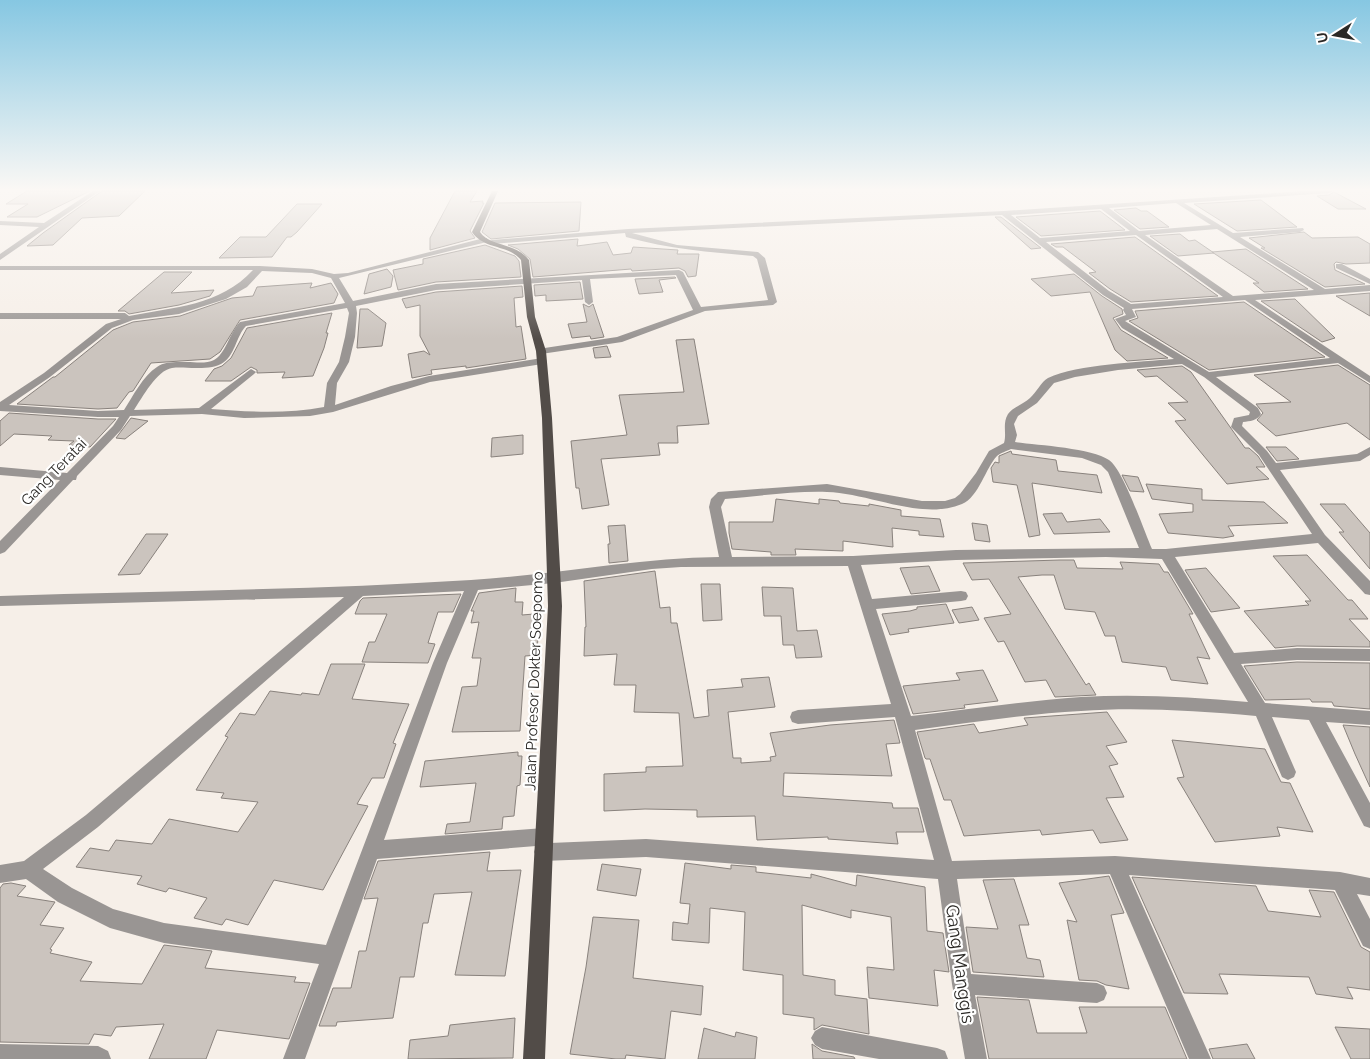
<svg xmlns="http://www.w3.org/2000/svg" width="1370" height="1059" viewBox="0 0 1370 1059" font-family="Raleway,sans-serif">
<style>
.building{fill:#cbc4be;stroke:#89827d}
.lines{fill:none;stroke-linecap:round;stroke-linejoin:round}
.minor{fill:#999593;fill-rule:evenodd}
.major{fill:#524c48;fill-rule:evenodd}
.labels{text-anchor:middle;stroke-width:4.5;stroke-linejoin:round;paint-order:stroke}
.street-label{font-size:15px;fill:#2b2926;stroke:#fff}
.near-street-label{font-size:18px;fill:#2b2926;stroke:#fff}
</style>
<rect width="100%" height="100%" fill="#f6efe8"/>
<path class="building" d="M27,191H90L37,217H7L28,204H6Z
M102,191H145L119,216L82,218L53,245L27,246L43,233Z
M455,191H477L470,202L483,201L482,203H484L470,231L475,238L430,250V238Z
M1334,192L1366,209H1338L1317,196L1329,195Z
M1261,200L1297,227L1237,231L1194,204Z
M581,202L579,231L491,239L482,232L495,203Z
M297,204H322L297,232L291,237H287L272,257L219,258L240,237H266Z
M1136,208L1141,211H1147L1169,227L1140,229L1114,210Z
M1100,211L1125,230L1041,236L1016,217Z
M995,217H1001L1041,248L1031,249Z
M1304,232L1312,238L1358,237L1370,244V263L1346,264L1336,262L1334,264L1335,270L1365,284L1325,287L1261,248H1265L1249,238Z
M1180,234L1189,241L1195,240L1214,253L1178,256L1150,236Z
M1135,237L1218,296L1131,302L1110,289L1089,273L1096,272L1063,247H1056L1051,244Z
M578,239L577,246L607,242L613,255L631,253L633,247L678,250L677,254H699L696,276L688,277L685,271L679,268L632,271L631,269L533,277L530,259L518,249L508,245Z
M485,245L515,256L519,261L521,277L436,282L398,290L393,270L423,264V259Z
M1246,249L1308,289L1264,292L1253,283H1259L1212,252Z
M387,269L393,276L391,287L364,294L369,274Z
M164,272H192L171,293L214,290L210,296L179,305L129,314L125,311H118Z
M1074,274L1102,296L1122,309L1123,314L1113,318L1121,330L1168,358L1127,361L1115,350L1090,292L1051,296L1031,279Z
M675,277L676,278L659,280L663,292L639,294L635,279Z
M580,282L583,299L546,301V295L535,296L534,285Z
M312,283L310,288L331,283L338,294L334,303L240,320L220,352L210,359L151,363L133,391L129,392L117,408L98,409L17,404L53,377H55L113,330L133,322L180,316L232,298L253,296L257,287Z
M522,286L523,297L514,298L516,327L521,326L526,359L466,368V366L431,370L432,374L412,378L408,354L424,351L430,355L420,336V305L406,308L402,299L436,292Z
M1370,293V316L1336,296Z
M1295,299L1335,338L1322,342L1261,301Z
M1244,302L1325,357L1209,370L1129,321L1138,318L1135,311Z
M583,304L589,307L593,304L604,337L591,339L590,336L572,338L568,324L587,322Z
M360,309H368L386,323L382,346L357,348Z
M332,313L326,333H328L324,348L313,376L282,378L285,372L257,373V370L251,367L231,381H205L214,369L222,366L231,358L247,328Z
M694,339L709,424L677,426L678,443H658L660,455L601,459L609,505L582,509L579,488H576L571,441L627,435L619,395L684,392L676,340Z
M607,346L611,357L595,358L593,348Z
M1338,365L1370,385V440L1347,423L1276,436L1257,420L1263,413L1256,404L1291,402L1254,375Z
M1182,366L1191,372L1245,448H1249L1258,456L1265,467H1256L1269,479L1227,484L1175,421L1186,420L1168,403L1188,402L1157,376L1145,377L1137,370Z
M9,413L98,419H116L90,447L69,445L74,441L48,440L52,436L14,434L0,446V421Z
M131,418L148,421L125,439L116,438Z
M523,435V454L491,457L492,438Z
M1266,447H1286L1299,459L1277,461Z
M1011,451L1012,454L1056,460L1058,471L1097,475L1102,493L1032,483L1040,535L1029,537L1017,485L993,482L991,468L995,462L999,463V456Z
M1122,475L1138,477L1144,492L1130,491Z
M1146,484L1202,489V500L1264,502L1288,523L1228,526L1234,536L1223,538L1168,533L1159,514L1193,512V504L1152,499Z
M776,499L819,504V499L839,501L840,503L869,506V504L901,510V516L940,519L944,537L919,535V531L892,528L893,547L843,541V551L795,549L796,555H771V552L732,549L729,533V522H773Z
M1320,504H1345L1370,533V569L1339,532H1344Z
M1062,513L1067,522L1100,519L1110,532L1054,534L1043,514Z
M972,523L987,525L990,542L975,540Z
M625,525L628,561L609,563L608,544H610L608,526Z
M146,534H168L140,574L118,575Z
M1307,555L1348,600H1352L1368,619H1349L1370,642V647L1297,646L1275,648L1244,611L1309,605L1305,601H1311L1273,556Z
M1060,560H1074L1077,568L1123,569L1120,562L1159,564L1164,572H1168L1193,614H1189L1210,659L1197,657L1208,684L1171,680L1166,667L1122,662L1115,636H1105L1095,612L1065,609L1054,575H1042L1018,577L1086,685L1089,683L1096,695L1055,697L1046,680L1025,682L1004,641L998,642L984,618L1011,614L989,579L972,580L963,563Z
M929,566L940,591L911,594L900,568Z
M1206,568L1240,608L1211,612L1185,570Z
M655,571L660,608L670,607L671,623H677L694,718L709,716L707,690L743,687L741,679L769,677L775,707L728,712L733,758H741V763L771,761L770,757L776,756L770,733L830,725L894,720L900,743L886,744L892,776L784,773L783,796L892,803L893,808H918L924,832H896L898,844L828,839V837L757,840L755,816L697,817V810L645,809L604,811V774L646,772V767L683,766L679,713L634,712L636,685H614L617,654L584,656L585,627H586L584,581Z
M701,584H720L722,620L703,621Z
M762,587L793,588L797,631L817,630L822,657L796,658L794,645H783L781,616H764Z
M516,588L515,602H523L522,615L534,614L532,635H538L537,655L525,656L520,731L452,732L462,687L477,686L481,658H472L479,622L471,623L474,611H471L479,593Z
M461,594L453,612H438L428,643L435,644L428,663L362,662L369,642H375L387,614H355L360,601L363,598Z
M946,604L954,623L908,629L909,632L890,635L882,614L910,611L917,609V607Z
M972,607L979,620L959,623L952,610Z
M1297,662L1370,663V709L1334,706L1332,702H1312L1310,699L1265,700L1244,666Z
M331,664H365L352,699L409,704L393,743L396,744L384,778H372L357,804L368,806L323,890L274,880L248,925L226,919L222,925L194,918L207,898L169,888L166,892L137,884L142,876L76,867L90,848L109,851L116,840L152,844L169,819L238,832L258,802L221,798L224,793L196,790L228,737L225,736L240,713L255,715L270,691L301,695L302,693L319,695Z
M983,670L998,701L964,705L965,708L913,714L903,686L960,680L956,673Z
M1107,712L1127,742L1106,746L1118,764L1109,766L1124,797L1106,798L1128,840L1100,843L1093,830L1042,835L1040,830L964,836L951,800H944L930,759H926L925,758L917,732L974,724L979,733L1028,725L1024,718Z
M1343,725L1370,727V787L1355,754Z
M1172,740L1265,749L1281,782L1290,783L1313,832L1277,827L1280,836L1215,842L1177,778L1184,777Z
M518,752V756H522L520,785L517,786L514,816L503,817L502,829L445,834L447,824L470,822L476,783L420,787L425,761Z
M490,852L487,871L521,870L505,976L455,975L472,892L434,894L428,923H423L414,977H400L393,1018L337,1022L336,1026H319L333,988H351L359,951H366L378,898L364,899L378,861Z
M685,863L731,869V865L756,867V872L811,878V874L856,886L857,875L925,887L927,931L943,933L949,972L934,970L938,1006L869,998L867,967L894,970L891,917L851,910V918L802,905L803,975L835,980V995L867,999L869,1034L822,1025L814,1030V1018L783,1014V975L743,970L745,912L710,908L709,943L672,940L673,922L688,924L690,904L680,903Z
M602,864L641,869L636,896L597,890Z
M1109,876L1124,913L1111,915L1129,989L1106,985L1097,981L1079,980L1067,920L1077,922L1059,883Z
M1132,877L1256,886L1268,911L1321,917L1309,890L1334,892L1361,947L1370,952V990L1347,987L1353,999L1316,994L1309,977L1219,974L1228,994L1184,993Z
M1014,879L1029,925H1019L1027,958L1040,960L1044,977L973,972L966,927L998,929L983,880Z
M11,883L26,886L17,896L55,902L40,925L64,928L50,949L52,950L50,953L92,962L80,981L142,984L164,945L212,951L205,968L296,977L294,982L310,983L289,1039L217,1030L206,1059H149L164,1024L116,1027L111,1036L94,1034L89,1044L0,1042V888L3,884Z
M593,917L639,920L633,978L703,986L701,1015L671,1011L665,1059L626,1055L625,1059H616L570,1054L586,967Z
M977,997L1029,1000L1037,1033H1087L1079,1007H1165L1187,1059H989Z
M515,1018L513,1058L408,1059L410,1040L448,1036L450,1025Z
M1335,1027L1370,1029V1059H1351Z
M704,1028L735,1037L736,1032L757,1037L755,1059H698Z
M812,1044L822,1051L854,1057L855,1059H813Z
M1247,1044L1255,1059H1213L1209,1049Z"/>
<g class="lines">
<path class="minor" d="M93,191H100L0,260V254L39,227L0,225V221L44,223Z
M1305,191H1332L1329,193L1184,203L1233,233L1303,228L1304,230L1300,232L1240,237L1325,289L1370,285V291L1255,300L1370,376V383L1338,363L1216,377L1258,408L1261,414C1257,421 1250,421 1243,422L1242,426L1267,451L1276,463L1357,454L1370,447V455L1360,461L1280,470L1325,535L1370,581V595L1365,594L1318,543L1175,557L1234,653L1297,648L1370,649V661L1297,660L1241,664L1265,703L1370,711V725L1326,722L1370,803V828L1364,826L1309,720L1272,717L1296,772L1294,777L1288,780L1282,777L1256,716C1197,711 1139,707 1081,711C1025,714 970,723 915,730L952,861L1115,856L1340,872L1370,878V896L1357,894L1370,919V949L1363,946L1335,890L1129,875L1211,1059H1189L1110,874L957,879L971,974L1097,983L1104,986L1107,993L1104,1000L1097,1003L975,995L987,1059H965L952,984L938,879L646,857L543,861L537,858L534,852L536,846L377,859L305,1059H283L319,964L164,943L110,928L58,902L26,879L0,883V865L24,861L86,815L344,597L0,606V596C157,591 314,590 471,580C554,575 636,558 719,557L709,507L711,499L718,492L827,484L922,501H945L955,498L960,494L976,473L989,451L1004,443C1007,433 1002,424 1008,414C1013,407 1024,404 1030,398C1036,393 1041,382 1048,378C1078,364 1140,362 1174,359L1122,328L1115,319L1126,315L1123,310L1124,308L1103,295L1002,215L632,233L677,245L758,252L765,258L777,302L773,305L705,311L622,342L541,354L538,353V349L617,337L693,310L676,275L590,279L593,302L589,305L585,302L582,280L436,290L356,306L357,313L355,337L349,362L337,383L335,405L391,386L429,376L542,358L547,361L542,364L430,382L333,412L310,416L244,418L202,414L130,416L121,430L77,476L76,480H73L5,552L0,554V541L60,480L0,475V467L67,473L113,426L119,417H98L0,411V402L44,373L106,324L121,319H0V313H125L129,316C174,307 220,306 253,270H0V266H260L312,269L334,274L348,273L484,238H487V242L339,278L353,301L436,284L679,270L683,272L701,307L768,300L757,259L753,256C710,252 668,249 626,237L625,233L492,244L488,242L492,240L628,229L1004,211ZM1176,203L1211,225L1139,231L1109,208ZM1101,209L1130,231L1040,238L1011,215ZM1217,229L1314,290L1233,296L1145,235ZM1136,235L1223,297L1131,304L1109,291L1046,242ZM262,271L312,273L331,278L345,303L240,322C230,332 225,355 214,360C206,364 195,362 187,362C177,362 165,361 157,367C143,376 133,396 124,410L98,411L9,405L50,377L112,328L133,320L179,314L226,299L247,287ZM1245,300L1330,358L1209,372L1125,321L1136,317L1132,309ZM347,308L349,313L345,337L339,362L327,383L324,407C288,414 248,412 211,409L254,374L256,372L251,369L199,408L134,410C142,398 157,370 172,368C179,367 188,368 195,368C204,368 214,368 221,364C235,357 236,336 246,326ZM1182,364L1204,377L1250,412L1249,415L1234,418L1231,427L1259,455L1312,534L1166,549H1152C1144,531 1123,469 1109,460C1092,448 1038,445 1015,442L1017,435L1014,424L1018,416L1037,403L1054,383L1075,377L1118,370ZM1011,449L1082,458L1101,465L1108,472L1139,548L956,550L853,556L732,557L721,507L725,499C759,496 794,491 827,492C869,493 922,521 962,504C979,497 986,467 997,456C1000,453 1007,451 1011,449ZM1106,557L1162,559L1248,702C1192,697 1137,694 1081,697C1024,701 967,710 911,716L876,609L961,601L966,600L968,596L966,592L961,591L872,599L861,565L956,560ZM848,566L891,704L798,710L792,712L790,717L792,722L798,724L895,717L934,860L646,839L550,843L553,837L550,831L544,828L384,840L447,663L478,590L554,583L652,569L681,567ZM464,591L433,663L326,945L164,923L113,909L72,888L43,869L98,827L363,596Z
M1336,264H1342L1370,279V284L1336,268Z
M822,1027L937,1048L945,1051L948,1059H879L822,1049L815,1045L811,1038L815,1031Z
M0,1044L98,1046L108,1051L111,1059H0Z"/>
<path class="major" d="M492,191H498L480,232C490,247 515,242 529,260L535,317L546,351L552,418L562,606L545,1059H523L548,606L542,418L536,351L527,317L521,260C508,244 484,250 472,232Z"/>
</g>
<linearGradient id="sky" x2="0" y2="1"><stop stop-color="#86c7e2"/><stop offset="0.56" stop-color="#fbf8f5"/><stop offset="1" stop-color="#fbf8f5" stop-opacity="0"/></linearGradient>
<rect width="1370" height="339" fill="url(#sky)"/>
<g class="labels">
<g class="street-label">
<text transform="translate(54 472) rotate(-46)" y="5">Gang Teratai</text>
<text transform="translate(534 681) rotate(-88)" y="5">Jalan Profesor Dokter Soepomo</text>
</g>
<g class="near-street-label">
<text transform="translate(960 964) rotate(82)" y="6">Gang Manggis</text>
</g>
</g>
<g transform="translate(1335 35) rotate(259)" stroke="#ffffff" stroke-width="4" paint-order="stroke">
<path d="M0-4L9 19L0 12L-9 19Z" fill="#2b2926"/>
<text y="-8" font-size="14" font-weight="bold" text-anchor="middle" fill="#2b2926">U</text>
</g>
</svg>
